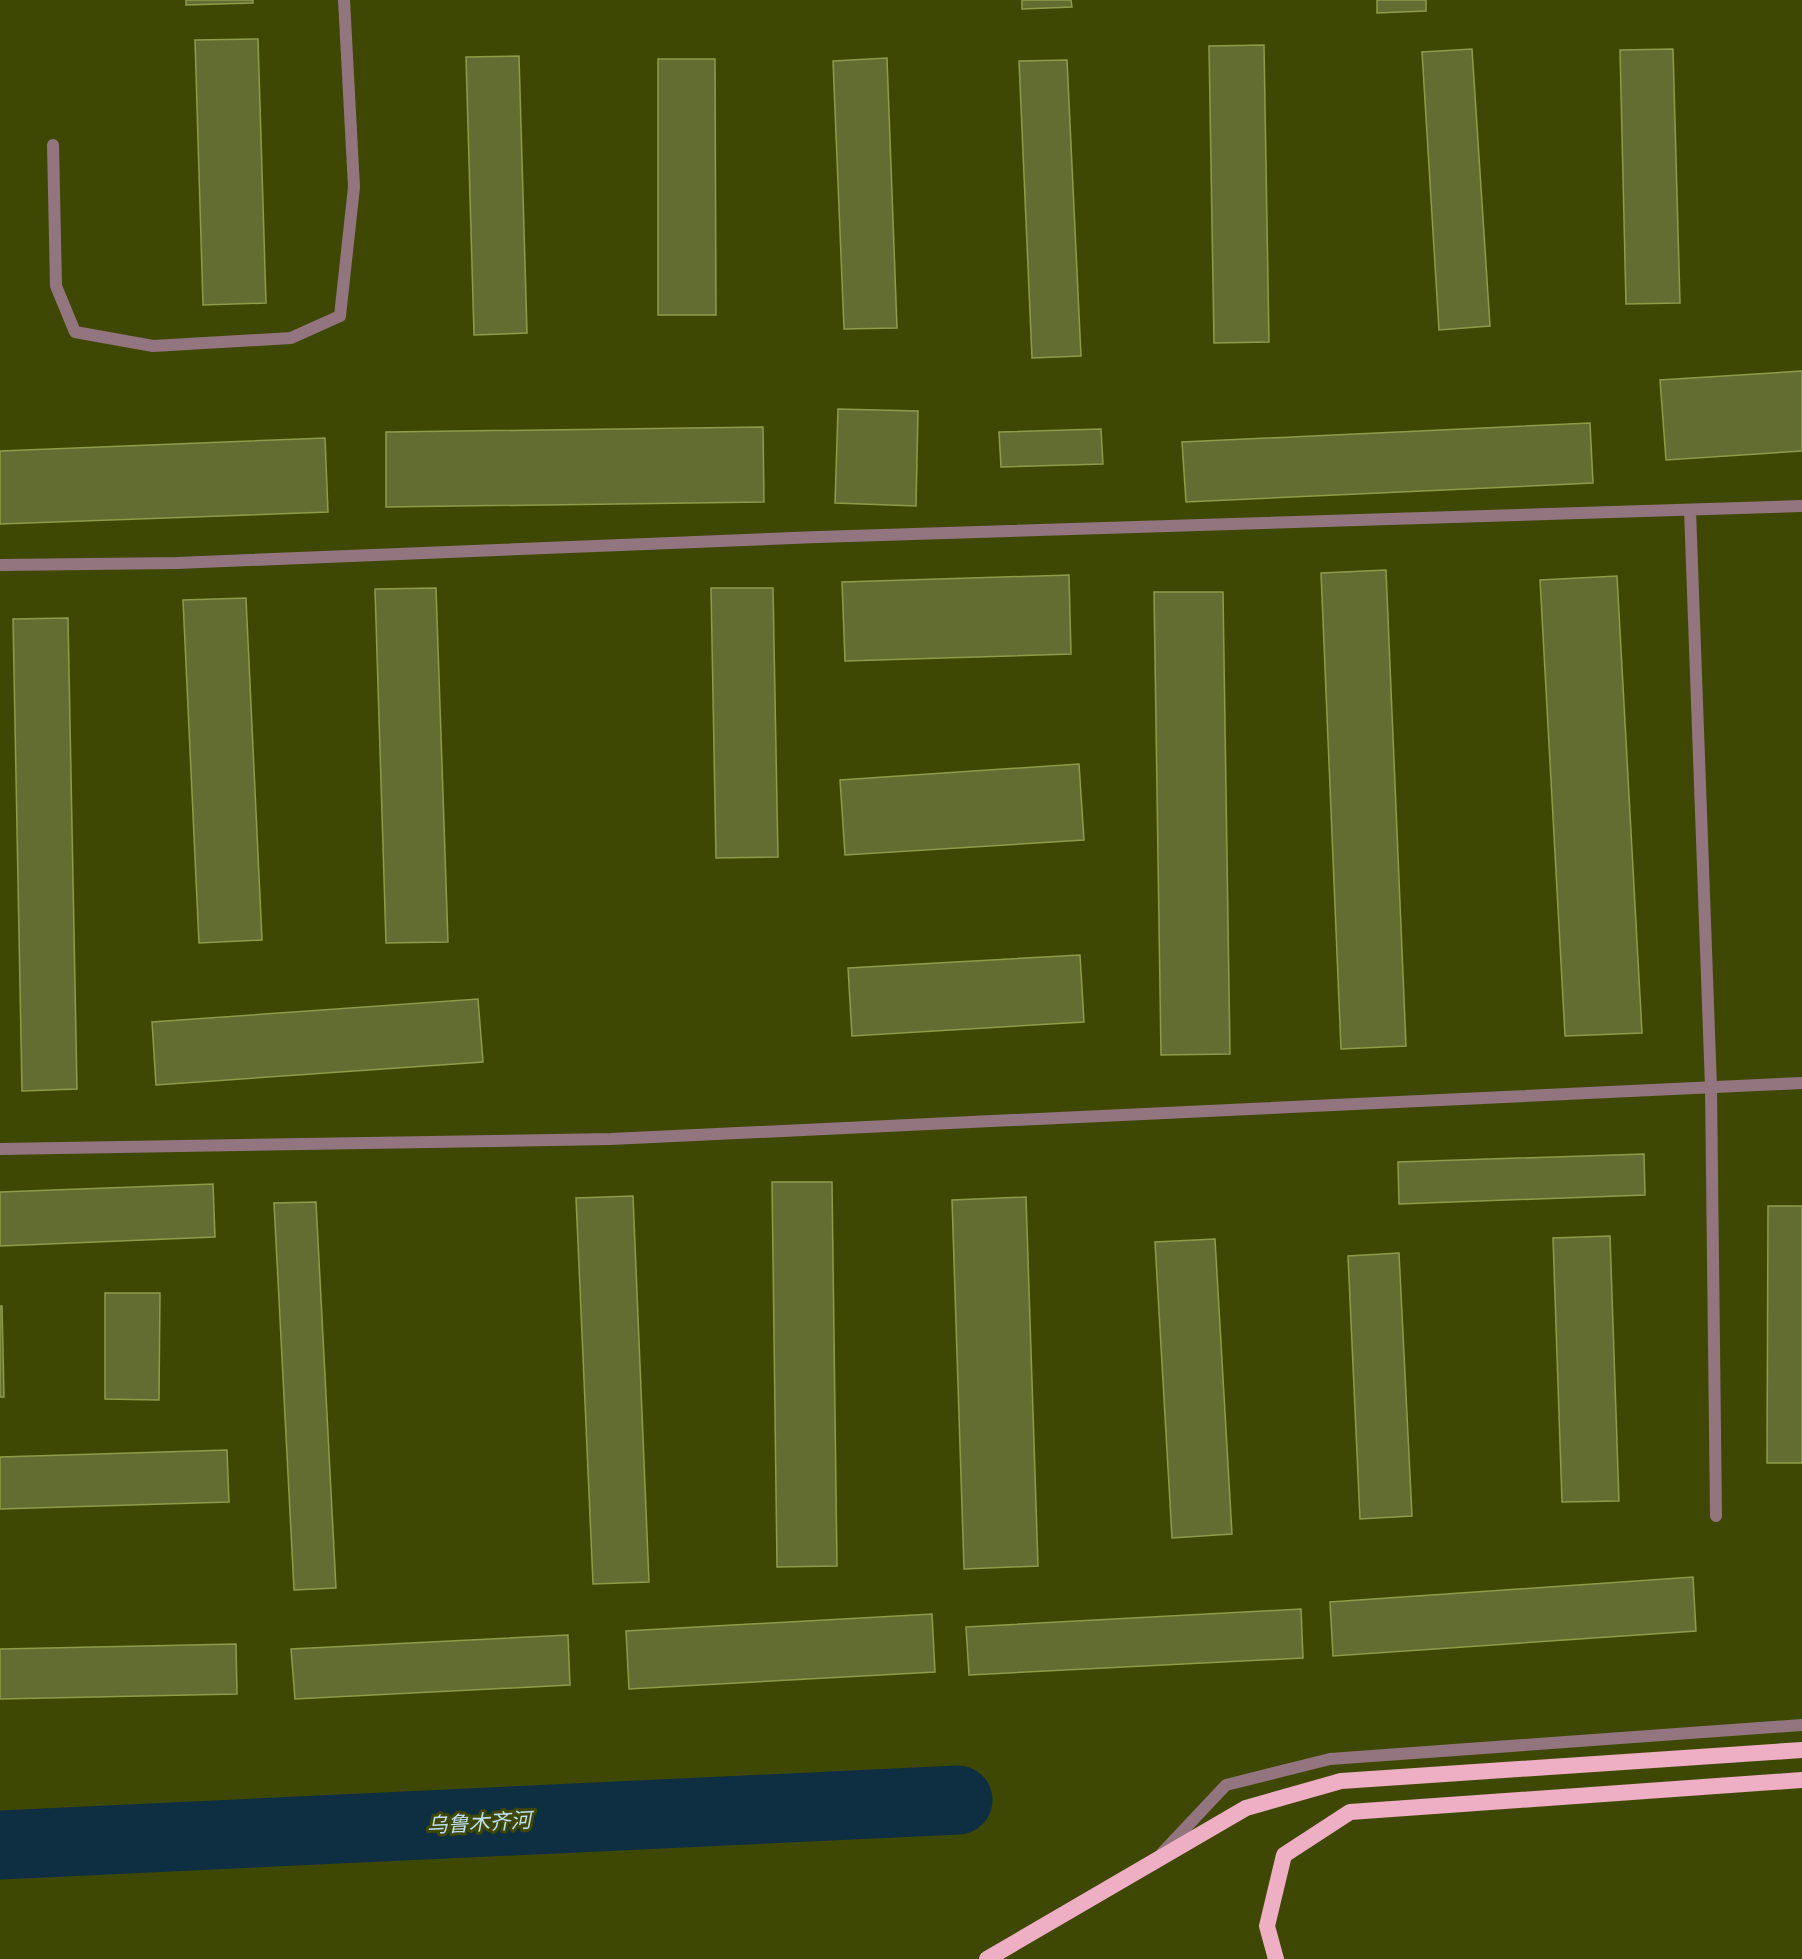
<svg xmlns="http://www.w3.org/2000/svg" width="1802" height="1959" viewBox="0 0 1802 1959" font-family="'Space Grotesk','Noto Sans SC',sans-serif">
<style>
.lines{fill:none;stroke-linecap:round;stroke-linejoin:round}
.river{stroke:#0e2f41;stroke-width:69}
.building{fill:#636d31;stroke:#8d9c49;stroke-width:1.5}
.service{stroke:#92757e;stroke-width:12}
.minor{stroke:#92757e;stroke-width:12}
.tertiary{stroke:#92757e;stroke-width:12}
.trunk{stroke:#eeafc4;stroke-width:16}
.labels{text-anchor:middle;stroke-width:6;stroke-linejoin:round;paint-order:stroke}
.water-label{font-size:21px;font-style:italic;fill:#bedff5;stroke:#3f4802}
</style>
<rect width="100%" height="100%" fill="#3f4802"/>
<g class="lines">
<path class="river" d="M0,1845L958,1800"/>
</g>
<path class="building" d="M186,0H253V3L186,5Z
M1022,0H1071L1072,7L1022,9Z
M1377,0H1426V11L1377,13Z
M258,39L266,303L203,305L195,40Z
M1264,45L1269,342L1214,343L1209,46Z
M1472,49L1490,326L1439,330L1422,52Z
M1673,49L1680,303L1626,304L1620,50Z
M519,56L527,333L474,335L466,57Z
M887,58L897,328L844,329L833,61Z
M658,59H715L716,315H658Z
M1067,60L1081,356L1032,358L1019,61Z
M1802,371V451L1666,460L1660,380Z
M838,409L918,411L916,506L835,503Z
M1590,423L1593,483L1186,502L1182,442Z
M763,427L764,502L386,507V432Z
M1101,429L1103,464L1001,467L999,432Z
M325,438L328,512L0,524V451Z
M1386,570L1406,1046L1341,1049L1321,573Z
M1069,575L1071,654L845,661L842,582Z
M1617,576L1642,1033L1565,1036L1540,580Z
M436,588L448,942L386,943L375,589Z
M711,588H773L778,857L716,858Z
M1154,592H1223L1230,1054L1161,1055Z
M246,598L262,940L199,943L183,600Z
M68,618L77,1089L22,1091L13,619Z
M1079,764L1084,840L845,855L840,780Z
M1080,955L1084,1022L852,1036L848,968Z
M478,999L483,1062L156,1085L152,1022Z
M1644,1154L1645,1195L1399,1204L1398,1162Z
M772,1182H832L837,1566L777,1567Z
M213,1184L215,1237L0,1246V1192Z
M633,1196L649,1582L593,1584L576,1198Z
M1026,1197L1038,1566L964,1569L952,1200Z
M316,1202L336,1588L294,1590L274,1203Z
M1768,1206H1802V1463H1767Z
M1610,1236L1619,1501L1562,1502L1553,1238Z
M1215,1239L1232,1534L1172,1538L1155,1242Z
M1399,1253L1412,1516L1360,1519L1348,1256Z
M105,1293H160L159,1400L105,1399Z
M0,1306H2L4,1397H0Z
M227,1450L229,1502L0,1509V1457Z
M1693,1577L1696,1631L1333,1656L1330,1602Z
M1301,1609L1303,1658L969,1675L966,1627Z
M932,1614L935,1672L629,1689L626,1631Z
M568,1635L570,1685L295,1699L291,1649Z
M236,1644L237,1694L0,1699V1649Z"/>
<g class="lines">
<path class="service" d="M53,145L56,286L75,332L153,346L291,338L340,316L354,187L344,0
M1690,510L1711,1087L1716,1516
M0,565L177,563L818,537L1802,506"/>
<path class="minor" d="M0,1149L611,1139L1802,1083"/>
<path class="tertiary" d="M1162,1853L1226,1785L1330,1759L1802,1725"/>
<path class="trunk" d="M987,1959L1246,1808L1341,1781L1802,1750
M1276,1959L1267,1926L1284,1855L1350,1812L1802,1780"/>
</g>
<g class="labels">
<g class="water-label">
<text transform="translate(479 1823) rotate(-3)" y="7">乌鲁木齐河</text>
</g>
</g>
</svg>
